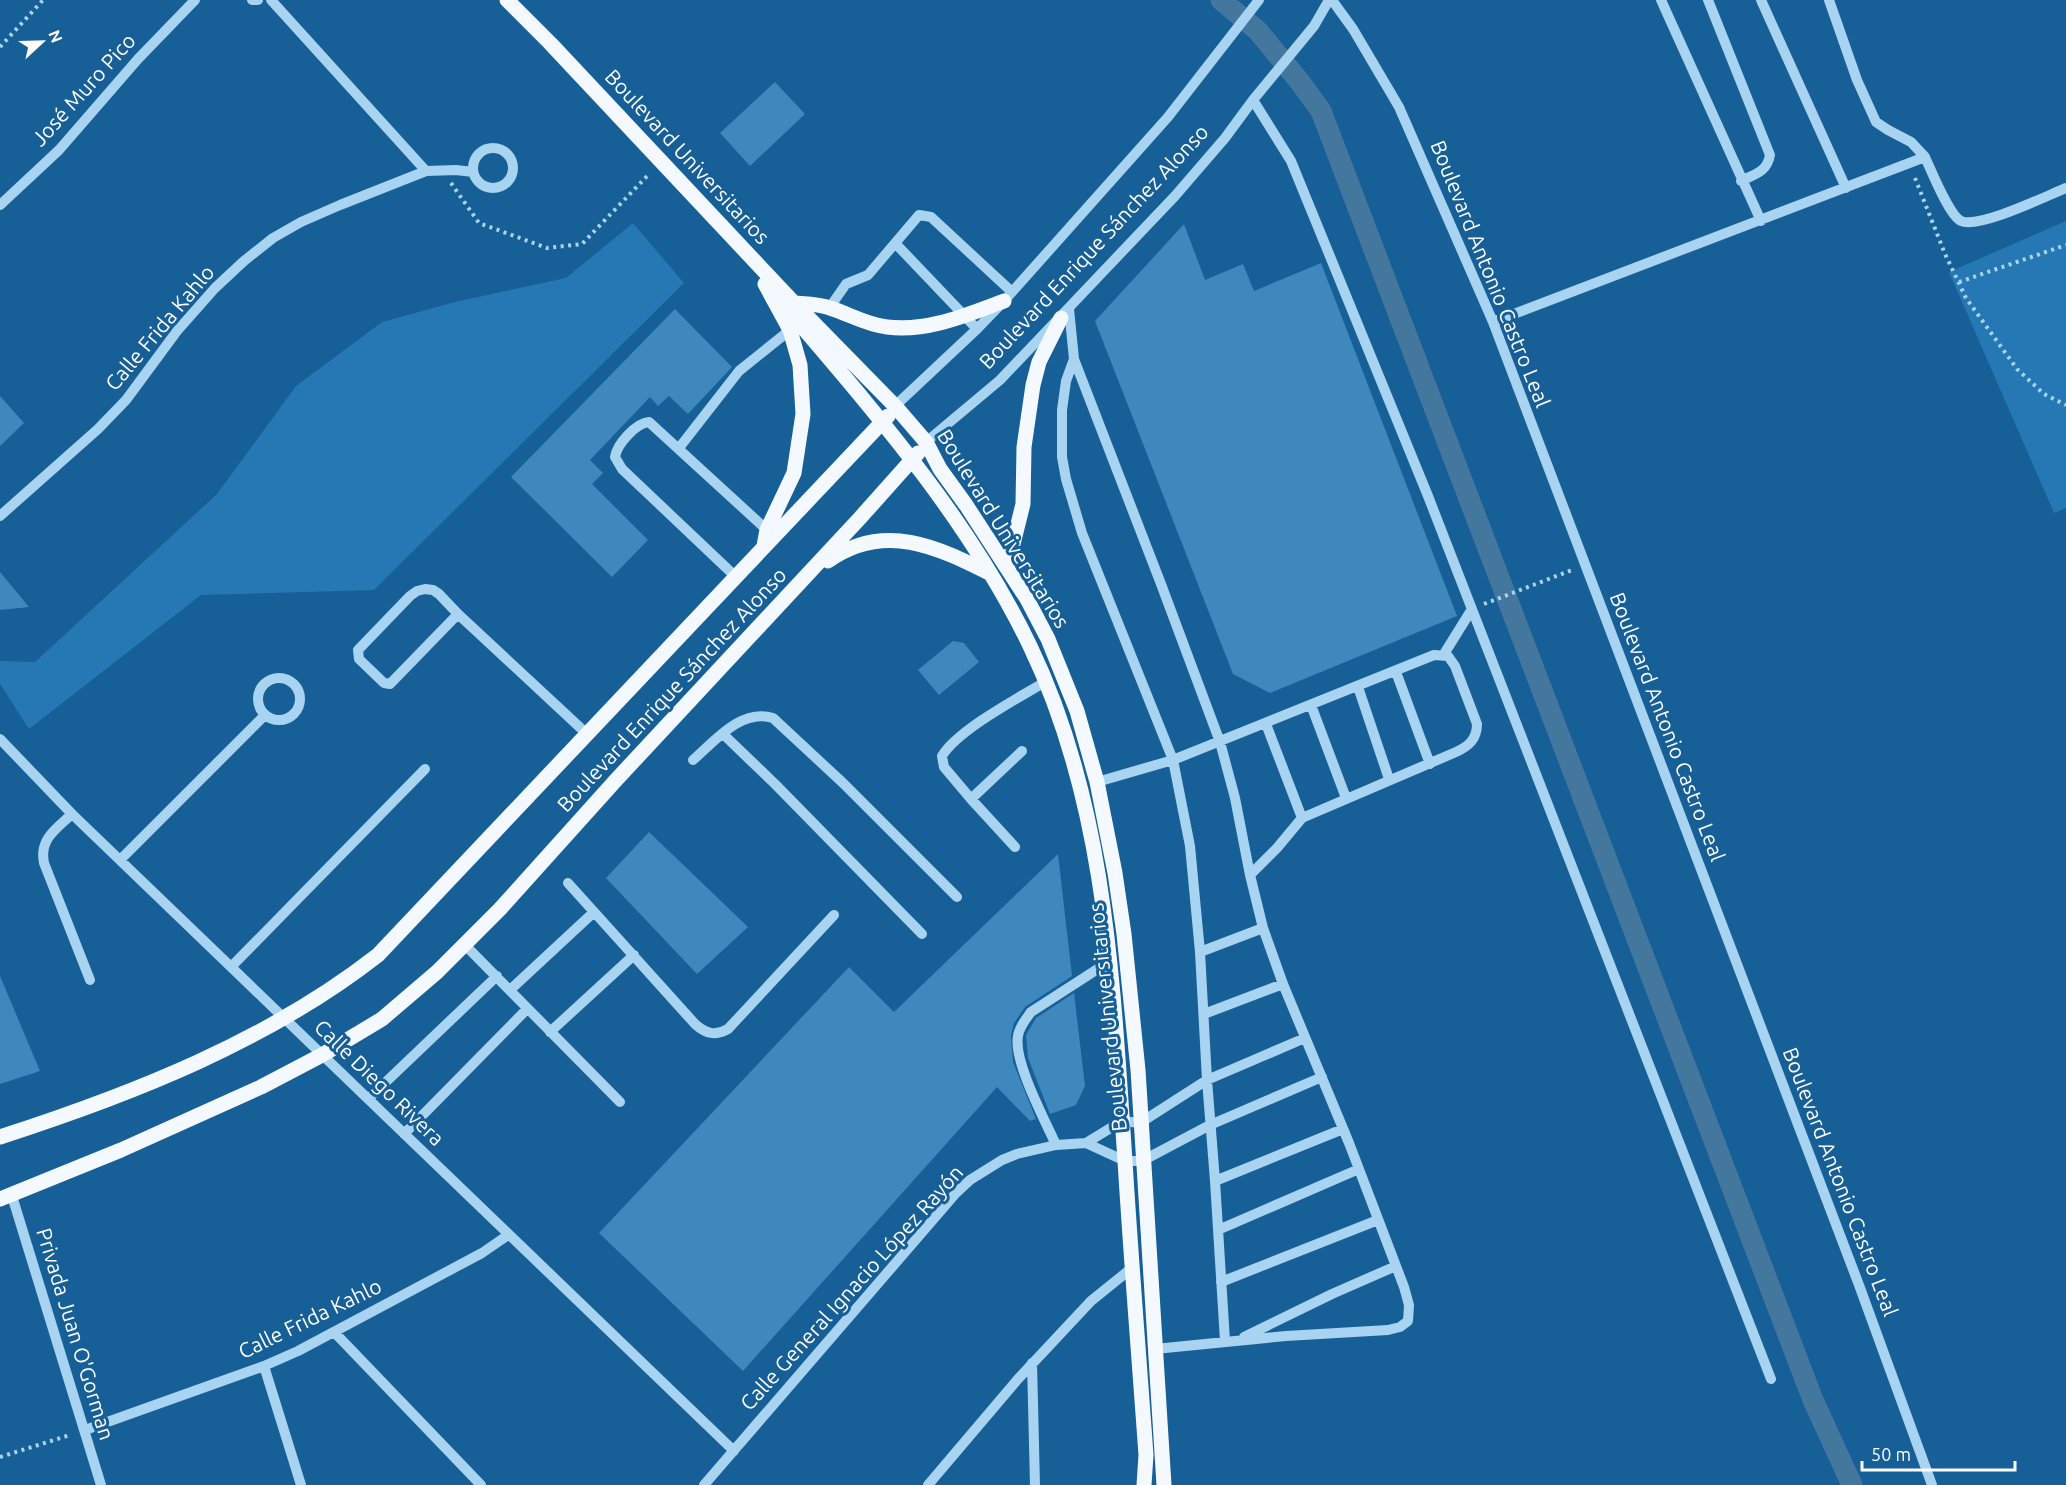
<svg xmlns="http://www.w3.org/2000/svg" width="2066" height="1485" viewBox="0 0 2066 1485" font-family="Ubuntu,sans-serif">
<style>
.green{fill:#2578b3}
.lines{fill:none;stroke-linecap:round;stroke-linejoin:round}
.canal{stroke:#43779e;stroke-width:21}
.building{fill:#3f88be}
.path{stroke:#a8d3f1;stroke-width:4;stroke-dasharray:3 4.5;stroke-linecap:butt}
.minor{stroke:#a8d3f1;stroke-width:10}
.major{stroke:#f3f9ff;stroke-width:15}
.labels{text-anchor:middle;stroke-width:6;stroke-linejoin:round;paint-order:stroke}
.street-label{font-size:21px;fill:#fff;stroke:#165f97}
</style>
<rect width="100%" height="100%" fill="#165f97"/>
<path class="green" d="M2066,221V508L2054,513L1949,272Z
M633,223L684,283L374,590L201,595L29,729L0,684V661L35,662L217,494L296,386L382,322L455,302L566,278Z"/>
<g class="lines">
<path class="canal" d="M1221,0L1258,31L1300,82L1321,111L1813,1400L1852,1485"/>
</g>
<path class="building" d="M775,82L805,114L750,166L720,133Z
M1184,224L1205,280L1243,264L1254,291L1321,263L1457,616L1270,693L1233,674L1095,321Z
M675,309L732,367L688,414L669,396L658,406L650,397L590,460L603,473L592,484L648,540L612,577L511,477Z
M0,396L24,423L0,446Z
M0,572L29,607L0,610Z
M953,641L964,643L979,662L939,695L918,670Z
M649,832L748,927L697,974L606,878Z
M1058,854L1072,976L1025,1007L1014,1023L1011,1036L1013,1062L1036,1119L1030,1121L997,1087L743,1371L599,1233L849,967L894,1012Z
M0,976L40,1071L0,1084Z
M1074,993L1085,1086L1076,1105L1050,1114L1028,1058L1026,1035L1036,1018Z"/>
<g class="lines">
<path class="path" d="M0,47L43,0
M1915,178L1945,254L1966,298L2017,369L2044,394L2066,405
M451,183L479,223L547,248L582,244L649,174
M1959,282L2066,245
M1484,604L1572,570
M0,1457L70,1435"/>
<path class="minor" d="M252,0H258
M271,0L426,171
M1332,0L1353,29L1399,107L1493,322L1859,1285L1932,1485
M1661,0L1761,221
M1708,0L1770,155C1767,172 1755,174 1741,181
M1761,0L1846,188
M1829,0L1857,80L1876,122L1888,130L1911,142L1925,157
M1253,100L1291,161L1428,496L1771,1379
M473 168a20 20 0 1 1 40 0a20 20 0 1 1-40 0Z
M0,205L59,150L138,59L195,0
M895,243L977,329
M830,307L846,284L868,275L919,215L931,217L1012,292
M1069,309L1074,359
M1493,322L1925,157C1931,170 1949,215 1961,221C1979,229 2046,196 2066,188
M895,406L977,329L1004,301L1168,117L1259,0
M926,442L1000,380L1175,196L1225,138L1253,100L1314,26L1329,0
M679,448L739,371L790,330
M0,516L98,429L126,400L177,331L215,288L244,261L273,238L301,222L340,205L426,171L456,170L473,172
M736,577L622,469L615,457C617,444 636,423 649,422L767,530
M458,614L390,684L384,683L359,659L358,650L410,596L417,591L425,589L433,590L439,594L458,614L587,734
M1444,654L1472,609
M1396,672L1430,764
M258 699a21 21 0 1 1 42 0a21 21 0 1 1-42 0Z
M1358,687L1389,779
M1311,705L1346,798
M1266,724L1302,818
M723,734L775,784L922,934
M0,739L72,814L734,1451
M1022,751L971,799L944,767L942,756C958,730 1018,698 1045,682
M693,760C715,741 741,708 773,718L843,783L957,897
M1097,782L1173,760L1434,655L1448,656L1455,666L1477,724C1477,739 1469,746 1456,752L1302,818L1277,848L1250,875
M971,799L1015,847
M72,814C56,829 39,839 44,863L90,980
M120,860L265,715
M568,883L695,1024C706,1034 715,1036 728,1029L834,915
M465,945L620,1102
M1200,952L1263,928
M231,967L425,769
M510,990L594,912
M1204,1014L1283,984
M550,1032L634,955
M368,1099L497,976
M404,1134L527,1009
M1086,1143L1122,1121L1140,1123L1207,1080L1305,1038
M1056,1145C1045,1120 1013,1061 1018,1036C1019,1027 1026,1019 1031,1012L1110,961
M1215,1181L1343,1129
M12,1196L101,1485
M1218,1230L1359,1169
M1221,1282L1378,1220
M335,1333L481,1485
M1244,1337L1332,1294L1396,1266
M1155,1349L1286,1336L1388,1330L1400,1327L1408,1321L1409,1305L1404,1287L1349,1143L1283,984L1263,928L1250,875L1235,798L1220,742L1161,584L1074,359L1066,381L1062,410V457L1066,479L1082,533L1173,760L1190,846L1200,952L1207,1080L1215,1181L1225,1341
M1032,1363L1035,1485
M264,1366L301,1485
M85,1430L264,1366L298,1351L482,1253L508,1235
M704,1485L956,1193L970,1180L1002,1160L1017,1154L1056,1145L1086,1143L1125,1161H1142L1210,1125L1322,1077
M928,1485L1018,1379L1091,1301L1133,1267"/>
<path class="major" d="M507,0L550,43L794,303L895,406L926,442L940,469L966,505L1027,599L1048,639L1077,711L1097,782L1115,873L1124,934L1138,1070L1164,1485
M781,302C873,410 968,517 1030,646C1107,806 1113,987 1125,1161C1131,1259 1139,1357 1146,1455L1144,1485
M794,303C806,304 819,304 830,308C849,314 867,325 887,327C928,332 966,315 1004,301
M764,546L767,530L794,473L803,414L800,365L790,330L765,284
M828,561C884,521 937,547 991,574
M1007,568L1023,504L1024,447L1033,385L1039,362L1061,318
M0,1137C133,1094 268,1041 378,955L888,416
M0,1199L121,1150L261,1087L322,1055L382,1019L437,972L500,909L616,780L860,518L918,453"/>
</g>
<g class="labels">
<g class="street-label">
<text transform="translate(84 90) rotate(-48)" y="7">José Muro Pico</text>
<text transform="translate(687 157) rotate(47)" y="7">Boulevard Universitarios</text>
<text transform="translate(1094 247) rotate(-47)" y="7">Boulevard Enrique Sánchez Alonso</text>
<text transform="translate(1490 274) rotate(68)" y="7">Boulevard Antonio Castro Leal</text>
<text transform="translate(160 328) rotate(-50)" y="7">Calle Frida Kahlo</text>
<text transform="translate(1003 529) rotate(58)" y="7">Boulevard Universitarios</text>
<text transform="translate(672 690) rotate(-47)" y="7">Boulevard Enrique Sánchez Alonso</text>
<text transform="translate(1667 727) rotate(69)" y="7">Boulevard Antonio Castro Leal</text>
<text transform="translate(1108 1017) rotate(-96)" y="7">Boulevard Universitarios</text>
<text transform="translate(379 1083) rotate(44)" y="7">Calle Diego Rivera</text>
<text transform="translate(1840 1182) rotate(69)" y="7">Boulevard Antonio Castro Leal</text>
<text transform="translate(852 1288) rotate(-48)" y="7">Calle General Ignacio López Rayón</text>
<text transform="translate(310 1319) rotate(-26)" y="7">Calle Frida Kahlo</text>
<text transform="translate(75 1334) rotate(73)" y="7">Privada Juan O'Gorman</text>
</g>
</g>
<g transform="translate(42 42) rotate(68)" stroke="#165f97" stroke-width="4.5" paint-order="stroke">
<path d="M0-4.5L10 22L0 15L-10 22Z" fill="#ffffff"/>
<text y="-9" font-size="16" font-weight="bold" text-anchor="middle" fill="#ffffff">N</text>
</g>
<path d="M1862 1461v9h153v-9" fill="none" stroke="#ffffff" stroke-width="3"/>
<text x="1871" y="1461" font-size="18" fill="#ffffff" stroke="#165f97" stroke-width="4.5" paint-order="stroke">50 m</text>
</svg>
